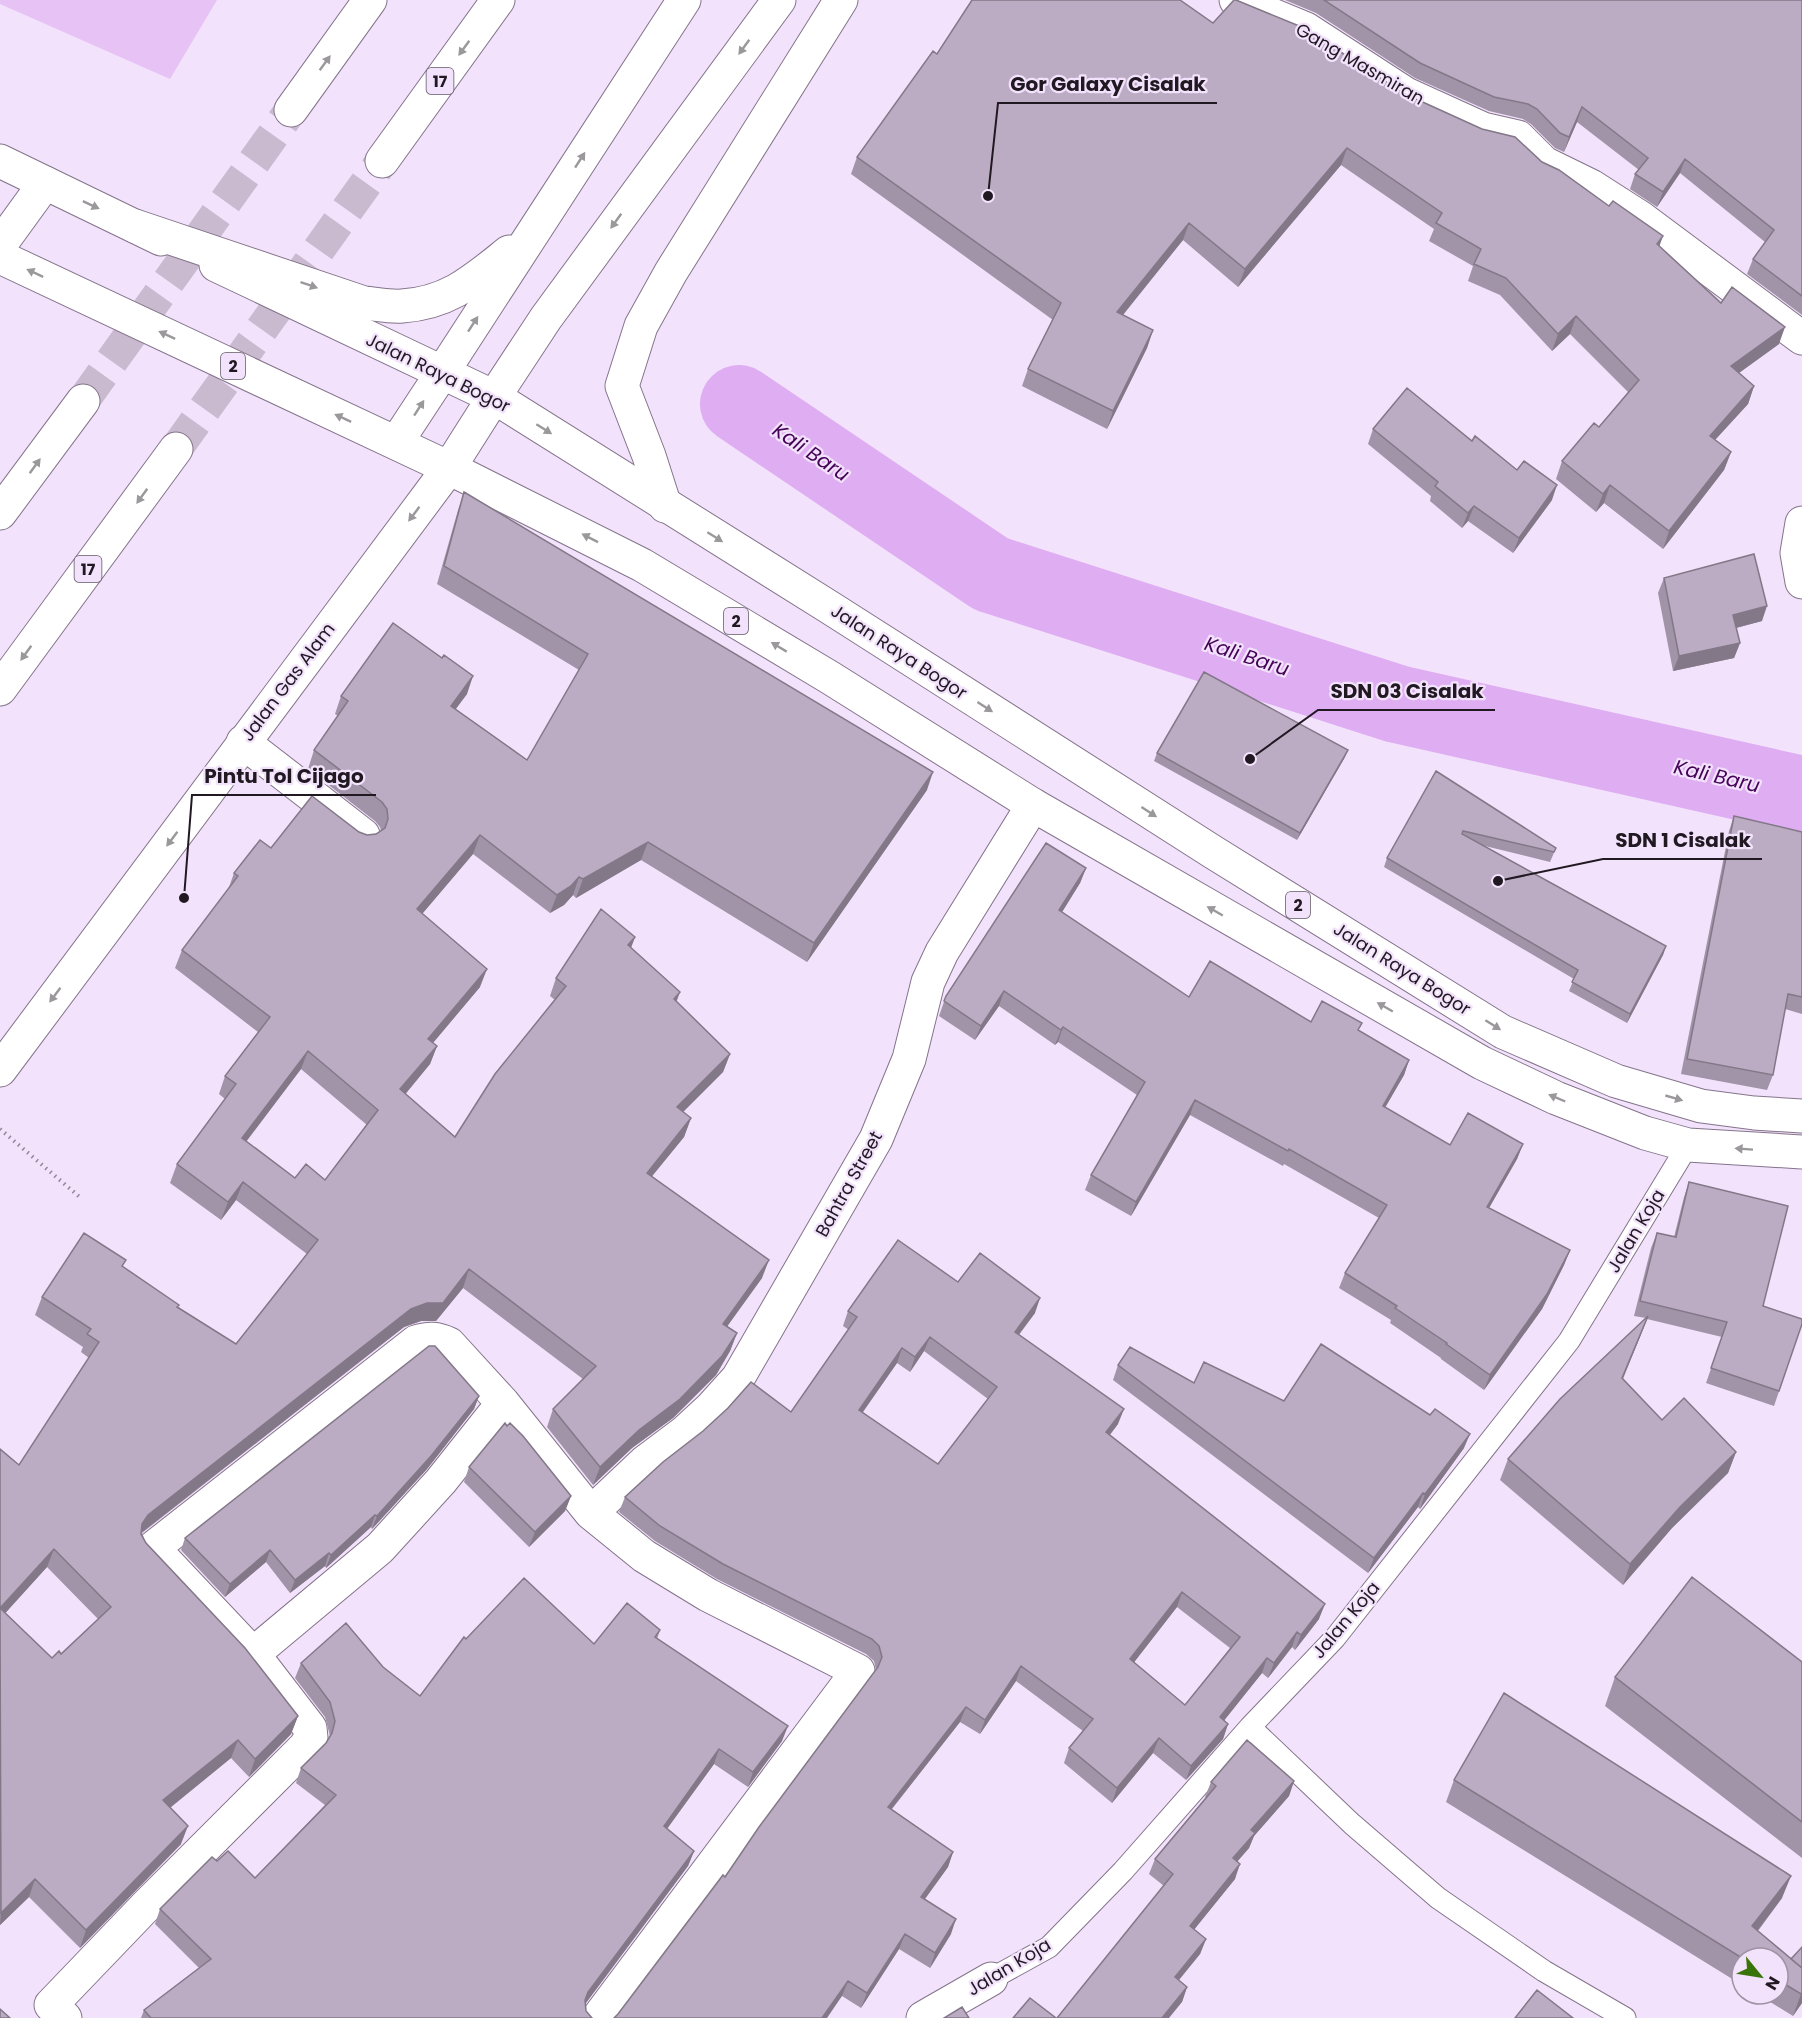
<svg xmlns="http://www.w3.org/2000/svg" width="1802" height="2018" viewBox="0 0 1802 2018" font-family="Poppins,sans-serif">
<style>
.green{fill:#e6c3f4}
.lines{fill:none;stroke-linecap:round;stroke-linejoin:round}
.river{stroke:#deadf2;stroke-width:78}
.motorway-tunnel{stroke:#c9bad0;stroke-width:33;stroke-dasharray:33 16;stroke-linecap:butt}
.service-casing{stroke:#84748b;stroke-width:23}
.minor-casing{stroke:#84748b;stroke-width:35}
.secondary-casing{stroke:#84748b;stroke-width:35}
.trunk-casing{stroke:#84748b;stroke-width:35}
.motorway-casing{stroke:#84748b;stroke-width:35}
.path{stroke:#948799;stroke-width:4;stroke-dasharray:1.5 4.5;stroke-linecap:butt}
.service{stroke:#fff;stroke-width:21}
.minor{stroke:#fff;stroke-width:33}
.secondary{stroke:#fff;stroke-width:33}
.trunk{stroke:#fff;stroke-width:33}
.motorway{stroke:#fff;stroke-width:33}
.wall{fill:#a193a8;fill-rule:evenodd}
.shaded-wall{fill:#837888}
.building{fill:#bbabc3;stroke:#837888;stroke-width:1.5;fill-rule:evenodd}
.oneway{fill:#9b989c}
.labels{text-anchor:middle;stroke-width:4.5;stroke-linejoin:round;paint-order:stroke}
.shield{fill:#f3e2fb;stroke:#5f5563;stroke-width:1.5}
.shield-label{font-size:16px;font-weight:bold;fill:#201922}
.street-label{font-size:18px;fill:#201922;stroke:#f3e2fb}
.water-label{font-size:20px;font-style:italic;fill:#450458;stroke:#f3e2fb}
.leader{fill:none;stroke:#201922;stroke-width:2}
.callout-dot{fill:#201922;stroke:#f3e2fb;stroke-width:2}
.callout-label{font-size:20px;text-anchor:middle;font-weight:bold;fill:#201922;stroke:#f3e2fb;stroke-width:4.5;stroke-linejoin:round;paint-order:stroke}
</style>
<rect width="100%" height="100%" fill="#f3e2fb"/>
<path class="green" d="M0,0H217L170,79L0,4Z"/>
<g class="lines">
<path class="river" d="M739,404L991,574L1397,704L1802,795"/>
<path class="motorway-tunnel" d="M83,401L291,110
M176,449L382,161"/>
<defs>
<path id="service" d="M1250,1727L1352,1824L1438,1898L1544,1971L1625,2018
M991,1979L1049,1947L1123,1871L1250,1727L1335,1638L1569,1341L1688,1145"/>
<path id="minor" d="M1236,0L1306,29L1406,94L1483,129L1518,137L1544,163L1591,186L1641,218L1802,338
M665,506L649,456L622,386L641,326L671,272L841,0
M1802,523L1797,553L1802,582
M243,742L363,835
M591,1513L645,1462L685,1432L710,1409L738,1378L876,1139L909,1059L928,982L942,952L1033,805
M253,1654L380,1548L441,1481L503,1403
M65,2018L51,2005L146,1906L305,1747L311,1738L310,1728L253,1654L153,1548L416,1342C428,1338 437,1338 449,1344L503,1403L591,1513L644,1556L708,1595L858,1671L598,2018
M923,2018L991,1979"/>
<path id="secondary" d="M0,1070L449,468"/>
<path id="trunk" d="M0,161L161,239
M0,257L449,468L642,565L829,677L1033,805L1482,1063L1556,1098L1645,1133L1688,1145L1802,1152
M216,265L494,397L829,607L1213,852L1503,1032L1616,1081L1701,1106L1754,1113L1802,1116
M396,443L442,373
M449,468L494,397"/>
<path id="motorway" d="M291,110L370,0
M382,161L498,0
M135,226L364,303C376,304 390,307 402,306C449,303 474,280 509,252
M0,245L45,183
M442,373L684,0
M494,397L546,318L779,0
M0,513L83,401
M0,689L176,449"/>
</defs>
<use href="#service" class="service-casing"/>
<use href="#minor" class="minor-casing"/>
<use href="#secondary" class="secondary-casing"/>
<use href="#trunk" class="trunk-casing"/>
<use href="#motorway" class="motorway-casing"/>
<path class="path" d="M0,1129L82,1199"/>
<use href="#service" class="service"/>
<use href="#minor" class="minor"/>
<use href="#secondary" class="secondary"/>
<use href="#trunk" class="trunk"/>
<use href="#motorway" class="motorway"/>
</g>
<path class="wall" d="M1285,0H1802V315L1747,274L1753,259L1765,242L1680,173L1657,207L1630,189L1635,174L1639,170L1577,122L1564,152L1555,148L1531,124L1523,119L1489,111L1415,78L1316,13Z
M1213,23L1405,94L1542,162L1659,246L1721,303L1779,344L1739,373L1754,386L1748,404L1715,440L1731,452L1724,470L1663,549L1604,503L1596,512L1556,479L1562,461L1599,427L1628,392L1570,334L1552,351L1500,295L1468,281L1473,266L1429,241L1434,229L1341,165L1238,287L1183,240L1122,315L1153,330L1147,348L1107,429L1022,386L1028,369L1053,320L851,174L857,157L937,54Z
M1373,429L1472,441L1552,500L1513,553L1468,521L1462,528L1430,501L1431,496L1368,444Z
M464,492L927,790L807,962L641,860L576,898L573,895L564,905L550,913L473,854L422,914L480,987L433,1043L437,1046L430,1064L405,1094L455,1137L555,1000L550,996L556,978L635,937L631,948L676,1002L730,1054L723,1072L683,1112L691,1118L684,1137L652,1176L762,1278L727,1326L737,1333L730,1351L716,1375L673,1418L632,1448L593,1485L547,1427L553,1409L583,1379L463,1288L436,1321H421L404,1327L142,1533L146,1543L298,1716L291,1734L249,1777L231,1758L170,1808L181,1844L80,1948L29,1897L0,1925V1449L19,1465L89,1358L81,1352L83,1347L35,1315L42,1297L123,1267L179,1305L178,1307L236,1344L307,1254L236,1200L221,1220L170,1183L177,1164L225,1099L219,1094L225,1076L258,1032L175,968L182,950L228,890L234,873L271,848L359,832L367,835L376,834L381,831L380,827L375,821L308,769L314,750L338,716L335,714L341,696L467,694L455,709L527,760L579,670L437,584L458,510ZM301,1069L367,1125L325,1180L295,1178L246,1142ZM47,1567L98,1619L61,1654L52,1658L5,1613Z
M1664,578L1762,621L1736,628L1740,643L1734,658L1673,671L1658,593Z
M1157,753L1345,757L1297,840L1154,761Z
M1436,771L1556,848L1550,862L1485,846L1666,946L1663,955L1627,1023L1569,991L1574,979L1384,867L1387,858Z
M1734,816L1802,832V1014L1785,1009L1773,1075L1767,1090L1681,1074L1729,831Z
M1086,868L1080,883L1062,912L1189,997L1311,1022L1359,1031L1409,1060L1404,1075L1385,1108L1450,1145L1523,1144L1517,1159L1489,1208L1570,1250L1564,1265L1542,1309L1484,1390L1441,1359V1358L1390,1323L1391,1320L1339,1288L1345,1273L1379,1218L1284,1164L1283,1166L1190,1115L1131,1216L1085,1190L1091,1175L1137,1095L1058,1042L1055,1045L999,1006L975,1040L939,1016L946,996Z
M1689,1182L1763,1306L1802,1324L1774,1406L1706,1383L1722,1337L1647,1319L1623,1379L1662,1420L1736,1452L1728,1473L1672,1528L1623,1585L1500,1480L1508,1459L1646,1318L1634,1316L1651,1248L1657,1233L1674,1237L1684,1197Z
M958,1282L1035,1313L1019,1335L1118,1424L1110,1435L1319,1619L1295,1650L1292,1647L1268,1678L1262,1673L1224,1720L1228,1724L1223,1739L1186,1780L1153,1753L1112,1803L1064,1763L1069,1748L1083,1731L1016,1681L980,1734L960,1722L892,1809L953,1852L948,1867L925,1899L951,1934L930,1968L899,1949L861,2008L842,1996L618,2014L725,1877L876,1670L874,1661L866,1654L717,1579L655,1541L619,1512L625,1497L791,1412L849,1330L843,1326L848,1311ZM924,1351L988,1399L938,1464L862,1412L897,1363L910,1372ZM1177,1607L1230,1648L1185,1705L1134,1662Z
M1118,1365L1194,1383L1284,1401L1464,1448L1420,1509L1418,1507L1368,1573L1113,1380Z
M479,1396L474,1409L427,1469L372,1529L371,1527L326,1568L325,1566L290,1593L266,1562L225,1597L181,1550L185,1538Z
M469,1467L571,1496L565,1511L529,1547L464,1482Z
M660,1630L657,1639L782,1741L748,1787L714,1764L667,1829L694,1851L688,1866L585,2004L586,2011L592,2018H141L144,2010L199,1968L155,1924L160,1909L217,1861L255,1878L325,1805L296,1783L301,1768L326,1743L330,1736L325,1717L295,1678L301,1663L383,1667L420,1696L466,1639L594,1644Z
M1802,1662V1858L1605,1706L1615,1677Z
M1454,1780L1782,1898L1758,1931L1791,1959L1802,1947V2003L1793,2016L1757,1994H1778V1958H1742V1985L1446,1802Z
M1294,1781L1289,1796L1254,1836L1249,1848L1237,1862L1235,1879L1194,1929L1206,1939L1200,1954L1179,1980L1187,1987L1182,2002L1164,1886L1149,1874L1155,1859L1206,1797H1205L1211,1782Z"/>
<path class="shaded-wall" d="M1582,107L1577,122L1564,152L1569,137Z
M1347,148L1341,165L1238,287L1245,269Z
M1685,159L1680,173L1657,207L1663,192Z
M1189,223L1183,240L1111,330L1117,312Z
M1663,236L1657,253V244Z
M1576,316L1570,334L1552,351L1558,334Z
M1785,327L1779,344L1725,383L1731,366Z
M1153,330L1147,348L1107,429L1113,411Z
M1754,386L1748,404L1703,453L1710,436Z
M1731,452L1724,470L1663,549L1669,531Z
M1557,485L1552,500L1513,553L1519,538Z
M1610,485L1604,503L1596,512L1603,494Z
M1474,506L1468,521L1462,528L1468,513Z
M1767,606L1762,621L1728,630L1733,615Z
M1740,643L1734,658L1673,671L1679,656Z
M473,676L467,694L444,725L451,706Z
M1348,750L1345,757L1297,840L1300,833Z
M933,772L927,790L807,962L814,943Z
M480,835L473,854L411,927L417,909Z
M648,842L641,860L576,898L583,879Z
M1086,868L1080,883L1054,925L1059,910Z
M579,877L573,895L564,905L550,913L557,895Z
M635,937L628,955V945Z
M1666,946L1663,955L1627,1023L1630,1014Z
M487,969L480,987L421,1057L428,1039Z
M1004,991L999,1006L975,1040L981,1026Z
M680,992L673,1011L674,999Z
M1063,1027L1058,1042L1055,1045L1061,1030Z
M437,1046L430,1064L394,1108L400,1089Z
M308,1051L301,1069L235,1156L242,1138Z
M730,1054L723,1072L670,1125L677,1107Z
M1409,1060L1404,1075L1377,1121L1383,1106Z
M1195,1100L1190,1115L1131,1216L1136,1202Z
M691,1118L684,1137L640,1191L647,1173Z
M1523,1144L1517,1159L1481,1222L1487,1207Z
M243,1182L236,1200L221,1220L228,1202Z
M1570,1250L1564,1265L1542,1309L1484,1390L1490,1375Z
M769,1260L762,1278L716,1342L723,1324Z
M469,1269L463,1288L436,1321H421L404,1327L141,1533L142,1524L148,1515L411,1309Z
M1040,1298L1035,1313L1009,1347L1015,1332Z
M1648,1316L1640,1337L1614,1399L1622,1378Z
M737,1333L730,1351L716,1375L673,1418L632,1448L593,1485L600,1467Z
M930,1337L924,1351L910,1372L915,1357Z
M902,1348L897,1363L854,1425L859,1410Z
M479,1396L474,1409L427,1469L372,1529L377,1516Z
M1124,1409L1118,1424L1100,1447L1106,1432Z
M1470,1434L1464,1448L1420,1509L1425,1494Z
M1736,1452L1728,1473L1672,1528L1623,1585L1630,1564L1680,1507Z
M1423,1493L1418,1507L1368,1573L1374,1558Z
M571,1496L565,1511L529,1547L535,1532Z
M375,1515L371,1527L326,1568L331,1555Z
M54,1549L47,1567L0,1619V1608Z
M270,1550L266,1562L225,1597L230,1584Z
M329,1553L325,1566L290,1593L295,1580Z
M1182,1592L1177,1607L1125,1674L1130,1659Z
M1325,1604L1319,1619L1295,1650L1301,1635Z
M1297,1632L1292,1647L1268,1678L1274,1663Z
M1267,1658L1262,1673L1215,1732L1220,1717Z
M1021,1666L1016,1681L980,1734L985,1720Z
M966,1707L960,1722L882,1821L888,1807Z
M298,1716L291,1734L249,1777L255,1759Z
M1228,1724L1223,1739L1186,1780L1191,1766Z
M788,1726L782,1741L748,1787L753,1772Z
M1159,1738L1153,1753L1112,1803L1117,1788Z
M238,1740L231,1758L156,1819L163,1800Z
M719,1749L714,1764L658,1841L664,1826Z
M1294,1781L1289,1796L1254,1836L1249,1848L1227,1873L1233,1858L1251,1830Z
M188,1826L181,1844L80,1948L86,1930Z
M694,1851L688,1866L583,2007L588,1992Z
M953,1852L948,1867L916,1911L921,1897Z
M1240,1864L1235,1879L1185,1941L1190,1926Z
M1791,1876L1782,1898L1744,1948L1752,1926Z
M35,1879L29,1897L0,1925L1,1913Z
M956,1919L951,1934L930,1968L935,1953Z
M905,1934L899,1949L861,2008L867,1993Z
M1206,1939L1200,1954L1169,1992L1175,1977Z
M848,1981L842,1996L827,2018H822Z
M1187,1987L1182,2002L1169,2018H1162Z
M1802,1992V2003L1793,2016L1801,1994Z"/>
<path class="building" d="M972,0H1180L1213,23L1234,0H1236L1304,28L1405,94L1482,129L1515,137L1542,162L1559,170L1609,206L1613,201L1663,236L1657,244L1721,303L1732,287L1785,327L1731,366L1754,386L1710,436L1731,452L1669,531L1610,485L1603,494L1562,461L1594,423L1599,427L1639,380L1576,316L1558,334L1506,278L1474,264L1481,249L1436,223L1442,213L1347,148L1245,269L1189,223L1117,312L1153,330L1113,411L1028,369L1061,303L857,157L933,51L937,54Z
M1324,0H1802V296L1753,259L1774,230L1685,159L1663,192L1635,174L1648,158L1582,107L1569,137L1560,133L1537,109L1528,104L1494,97L1420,63Z
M1407,388L1472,441L1475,436L1517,470L1524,461L1557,485L1519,538L1474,506L1468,513L1435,486L1438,482L1373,429Z
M464,492L933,772L814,943L648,842L583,879L579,877L571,886L557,895L480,835L417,909L487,969L428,1039L437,1046L400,1089L455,1137L495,1074L566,986L556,978L601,909L635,937L628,945L680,992L674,999L730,1054L677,1107L691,1118L647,1173L769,1260L723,1324L737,1333L722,1356L680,1399L639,1430L600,1467L553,1409L596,1366L469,1269L443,1303H427L411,1309L148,1515L142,1524L141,1534L146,1543L245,1648L298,1716L255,1759L238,1740L163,1800L188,1826L86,1930L35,1879L1,1913L0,1608L52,1658L59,1651L61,1654L111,1607L54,1549L0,1608V1449L19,1465L99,1342L87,1334L91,1329L42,1297L84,1233L126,1260L122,1266L179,1305L177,1307L236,1344L318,1240L243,1182L228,1202L177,1164L236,1084L225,1076L270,1017L182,950L238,876L234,873L260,840L271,848L312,796L359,832L367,835L376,834L385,828L388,819L387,809L382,802L314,750L348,701L341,696L393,623L442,658L444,655L473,676L451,706L527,760L588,654L444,566ZM308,1051L378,1110L325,1180L306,1164L295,1178L242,1138Z
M1754,554L1767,606L1733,615L1740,643L1679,656L1664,578Z
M1204,672L1348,750L1300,833L1157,753Z
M1436,771L1556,848L1554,852L1463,831L1462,834L1666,946L1630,1014L1572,982L1578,970L1387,858Z
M1734,816L1802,832V997L1788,994L1773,1075L1687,1059Z
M1046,843L1086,868L1059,910L1189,997L1210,961L1311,1022L1322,1001L1362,1023L1358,1030L1409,1060L1383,1106L1450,1145L1468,1113L1523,1144L1487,1207L1570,1250L1547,1294L1490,1375L1446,1344L1447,1343L1395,1308L1397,1306L1345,1273L1387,1205L1289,1149L1288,1151L1195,1100L1136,1202L1091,1175L1145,1082L1063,1027L1061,1030L1004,991L981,1026L944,1001L946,996Z
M1689,1182L1788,1206L1763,1306L1802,1319V1324L1779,1391L1711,1368L1727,1322L1640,1301L1657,1233L1676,1237Z
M898,1240L958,1282L980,1253L1040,1298L1015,1332L1124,1409L1106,1432L1325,1604L1301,1635L1297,1632L1274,1663L1267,1658L1220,1717L1228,1724L1191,1766L1159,1738L1117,1788L1069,1748L1093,1719L1021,1666L985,1720L966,1707L888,1807L953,1852L921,1897L956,1919L935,1953L905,1934L867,1993L848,1981L822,2018H614L618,2014L723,1875L725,1877L759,1827L878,1667L882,1657L879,1646L872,1639L723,1564L660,1526L625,1497L663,1462L703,1431L728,1408L751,1382L791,1412L857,1317L848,1311ZM930,1337L997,1387L938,1464L859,1410L902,1348L915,1357ZM1182,1592L1240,1637L1185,1705L1130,1659Z
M1648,1316L1622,1378L1662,1420L1684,1398L1736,1452L1680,1507L1630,1564L1508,1459L1560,1399Z
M1321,1344L1430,1415L1435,1409L1470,1434L1425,1494L1423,1493L1374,1558L1118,1365L1130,1347L1194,1383L1204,1362L1284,1401Z
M429,1346H435L479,1396L431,1456L377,1516L375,1515L331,1555L329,1553L295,1580L270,1550L230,1584L185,1538Z
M505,1423L507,1426L510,1423L523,1436L571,1496L535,1532L469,1467Z
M1692,1577L1802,1662V1822L1615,1677Z
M524,1578L594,1644L627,1603L660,1630L655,1637L788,1726L753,1772L719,1749L664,1826L694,1851L588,1992L585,2000L586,2011L592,2018H151L144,2010L211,1959L160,1909L212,1857L217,1861L228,1851L255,1878L336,1795L301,1768L326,1743L332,1733L335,1721L330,1702L301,1663L346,1623L383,1667L420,1696L464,1637L466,1639Z
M1504,1693L1791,1876L1752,1926L1802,1968V1992L1801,1994L1778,1980V1958H1742L1454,1780Z
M1247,1740L1294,1781L1251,1830L1255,1833L1233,1858L1240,1864L1190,1926L1206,1939L1175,1977L1187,1987L1162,2018H1057L1173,1874L1155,1859L1216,1786L1211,1782Z
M1802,1947V1968L1791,1959Z
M1537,1990L1573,2018H1515Z
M1030,1998L1056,2018H1013Z
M962,2007L969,2018H944Z
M0,2009L10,2018H0Z"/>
<defs><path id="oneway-solid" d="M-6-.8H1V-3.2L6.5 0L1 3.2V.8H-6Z" transform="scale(1.5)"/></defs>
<g class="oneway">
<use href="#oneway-solid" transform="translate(744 47) rotate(126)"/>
<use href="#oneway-solid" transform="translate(464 48) rotate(126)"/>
<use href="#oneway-solid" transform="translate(325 63) rotate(-54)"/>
<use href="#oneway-solid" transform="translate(580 160) rotate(-57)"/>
<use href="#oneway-solid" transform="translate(91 205) rotate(25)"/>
<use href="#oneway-solid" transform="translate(616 221) rotate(126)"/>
<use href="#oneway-solid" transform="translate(35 273) rotate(-155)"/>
<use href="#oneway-solid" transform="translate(309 285) rotate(19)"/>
<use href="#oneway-solid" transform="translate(473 324) rotate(-57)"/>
<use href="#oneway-solid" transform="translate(167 335) rotate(-155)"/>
<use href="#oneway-solid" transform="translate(419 408) rotate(-57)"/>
<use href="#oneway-solid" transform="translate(343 418) rotate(-155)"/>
<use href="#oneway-solid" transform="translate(544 429) rotate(32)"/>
<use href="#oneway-solid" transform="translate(35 466) rotate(-54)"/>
<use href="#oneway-solid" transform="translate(142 496) rotate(126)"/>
<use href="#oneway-solid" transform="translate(414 514) rotate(127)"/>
<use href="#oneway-solid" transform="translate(715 537) rotate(32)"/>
<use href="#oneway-solid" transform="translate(590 538) rotate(-153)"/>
<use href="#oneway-solid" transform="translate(779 647) rotate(-149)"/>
<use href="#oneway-solid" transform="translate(26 653) rotate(126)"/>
<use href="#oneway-solid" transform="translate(985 707) rotate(33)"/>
<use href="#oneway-solid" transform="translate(1149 812) rotate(33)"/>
<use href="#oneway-solid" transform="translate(172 839) rotate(127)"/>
<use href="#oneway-solid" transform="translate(1215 911) rotate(-150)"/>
<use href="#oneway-solid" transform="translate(55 995) rotate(127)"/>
<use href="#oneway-solid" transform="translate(1385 1007) rotate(-150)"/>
<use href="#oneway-solid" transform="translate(1493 1025) rotate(32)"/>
<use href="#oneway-solid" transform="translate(1557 1098) rotate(-157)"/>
<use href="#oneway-solid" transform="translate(1674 1098) rotate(16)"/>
<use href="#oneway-solid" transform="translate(1744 1149) rotate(-176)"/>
</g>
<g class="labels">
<g class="shield">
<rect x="426.5" y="68" width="27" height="26" rx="4.5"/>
<rect x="221" y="353" width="24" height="26" rx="4.5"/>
<rect x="74.5" y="556" width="27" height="26" rx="4.5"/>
<rect x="724" y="608" width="24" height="26" rx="4.5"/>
<rect x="1286" y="892" width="24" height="26" rx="4.5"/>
</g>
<g class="shield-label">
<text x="440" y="87">17</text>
<text x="233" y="372">2</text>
<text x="88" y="575">17</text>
<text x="736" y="627">2</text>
<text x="1298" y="911">2</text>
</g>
<g class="street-label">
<text transform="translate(1360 64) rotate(30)" y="6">Gang Masmiran</text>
<text transform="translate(438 373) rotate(26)" y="6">Jalan Raya Bogor</text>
<text transform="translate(899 652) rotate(33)" y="6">Jalan Raya Bogor</text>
<text transform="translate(288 682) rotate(-53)" y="6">Jalan Gas Alam</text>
<text transform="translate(1402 969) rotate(32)" y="6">Jalan Raya Bogor</text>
<text transform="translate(849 1184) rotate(-61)" y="6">Bahtra Street</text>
<text transform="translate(1636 1231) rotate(-59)" y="6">Jalan Koja</text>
<text transform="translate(1346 1620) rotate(-50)" y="6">Jalan Koja</text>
<text transform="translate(1009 1967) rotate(-31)" y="6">Jalan Koja</text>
</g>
<g class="water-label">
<text transform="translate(811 452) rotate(34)" y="7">Kali Baru</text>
<text transform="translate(1247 656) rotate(18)" y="7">Kali Baru</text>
<text transform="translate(1717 776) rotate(13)" y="7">Kali Baru</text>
</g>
</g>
<path class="leader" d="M988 196L998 103H1217M1250 759L1318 710H1495M184 898L192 795H376M1498 881L1603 859H1762"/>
<g class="callout-dot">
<circle cx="988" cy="196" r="6"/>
<circle cx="1250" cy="759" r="6"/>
<circle cx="184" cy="898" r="6"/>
<circle cx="1498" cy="881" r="6"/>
</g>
<g class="callout-label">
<text x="1108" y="91">Gor Galaxy Cisalak</text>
<text x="1407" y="698">SDN 03 Cisalak</text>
<text x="284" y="783">Pintu Tol Cijago</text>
<text x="1683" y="847">SDN 1 Cisalak</text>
</g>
<g transform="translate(1760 1976) rotate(120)"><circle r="28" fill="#f3e2fb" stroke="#9f92a4" stroke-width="1.5"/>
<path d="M0-4.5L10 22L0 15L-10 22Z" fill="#387408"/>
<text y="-9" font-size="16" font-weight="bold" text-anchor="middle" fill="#201922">N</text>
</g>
</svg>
